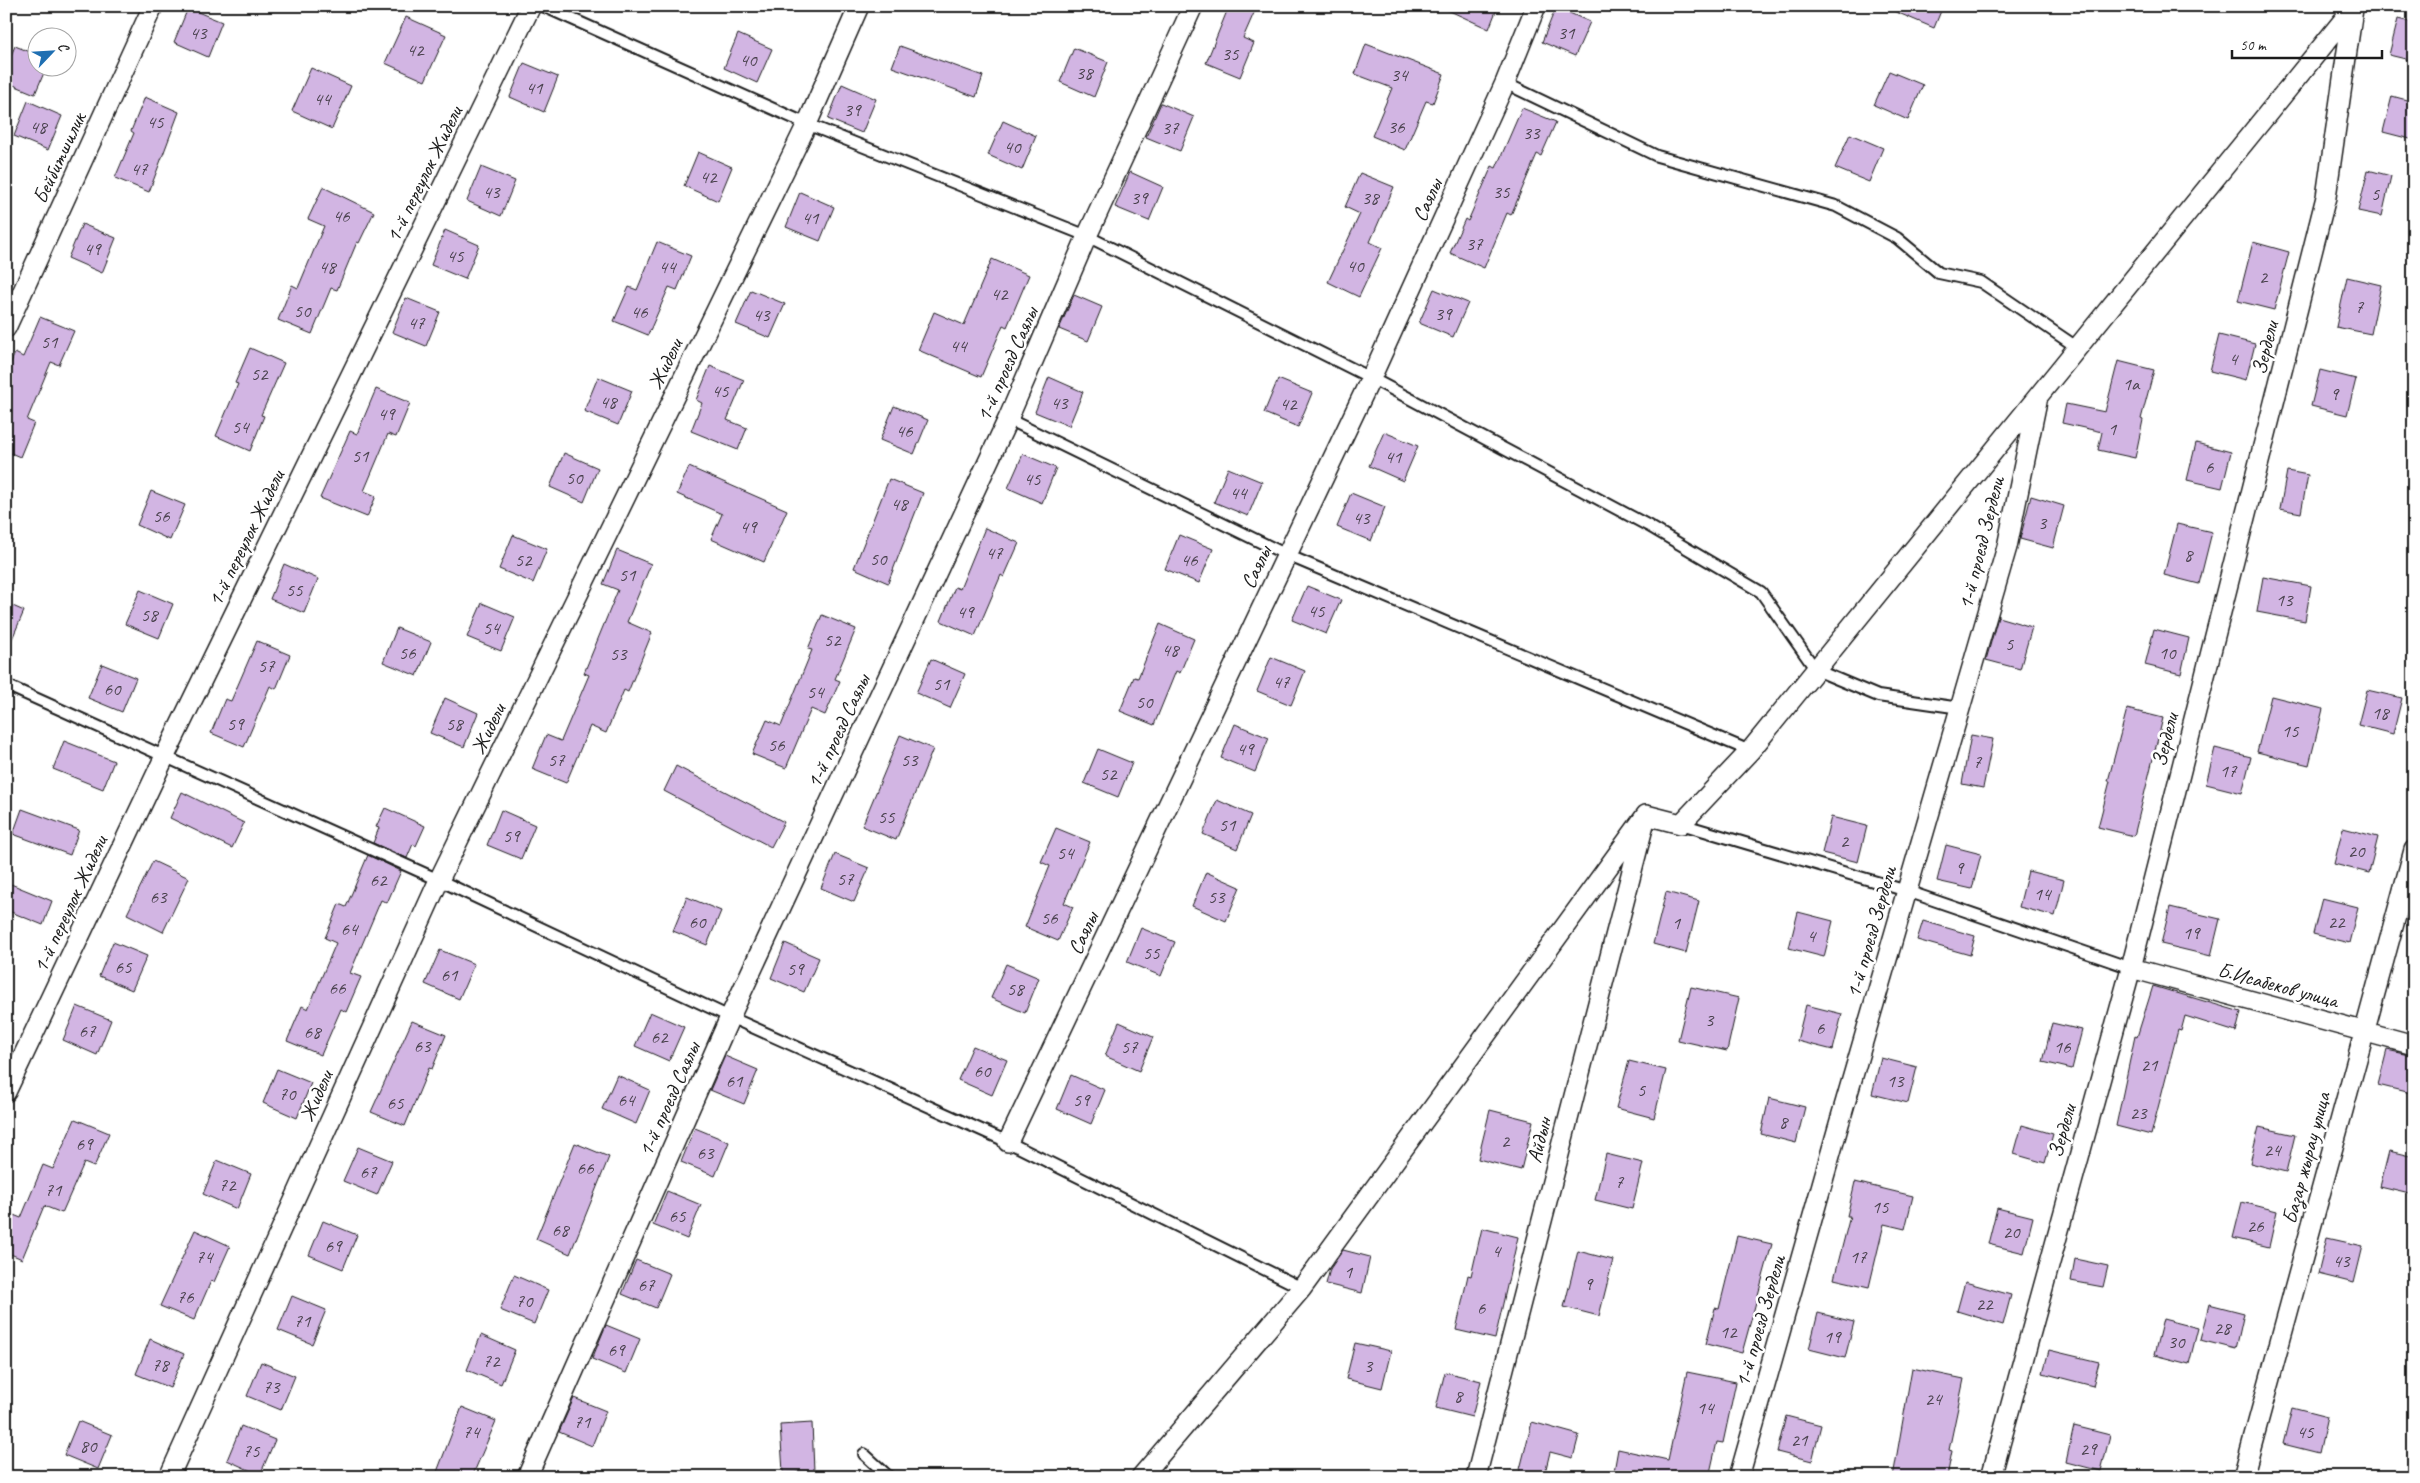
<svg xmlns="http://www.w3.org/2000/svg" width="2420" height="1483" viewBox="0 0 2420 1483" font-family="Caveat,sans-serif">
<style>
.building{fill:#d2b5e3;stroke:#1c1c1c}
.lines{fill:none;stroke-linecap:round;stroke-linejoin:round}
.service-casing{stroke:#1c1c1c;stroke-width:14}
.minor-casing{stroke:#1c1c1c;stroke-width:22}
.service{stroke:#fff;stroke-width:10}
.minor{stroke:#fff;stroke-width:19}
.labels{text-anchor:middle;stroke-width:5;stroke-linejoin:round;paint-order:stroke}
.number-label{font-size:19px;fill:#4a424e}
.street-label{font-size:21px;fill:#1c1c1c;stroke:#fff}
</style>
<rect width="100%" height="100%" fill="#fff"/>
<filter id="ink" filterUnits="userSpaceOnUse"><feTurbulence type="fractalNoise" baseFrequency=".02" numOctaves="2"/><feDisplacementMap in="SourceGraphic" scale="10" xChannelSelector="R" yChannelSelector="G"/><feConvolveMatrix kernelMatrix="1 2 1 2 8 2 1 2 1" color-interpolation-filters="sRGB"/></filter>
<g filter="url(#ink)">
<path class="building" d="M1229,6H1257L1243,38L1254,43L1240,77L1206,63Z
M1439,6H1498L1489,29Z
M1882,6H1943L1934,28Z
M1556,7L1590,22L1575,56L1542,42Z
M188,8L222,22L208,57L174,42Z
M406,17L446,35L425,81L385,63Z
M2398,19L2414,23V61L2389,55Z
M738,34L772,49L757,83L724,68Z
M1366,44L1444,74L1433,103L1426,101L1405,150L1372,136L1392,88L1355,74Z
M15,46L38,55V68H46L35,94L6,82V67Z
M900,46L983,76L976,97L892,67Z
M1074,48L1108,62L1094,97L1060,82Z
M524,63L558,77L544,112L510,97Z
M311,68L351,86L332,129L292,111Z
M1889,71L1923,85L1908,120L1874,105Z
M842,84L876,99L862,133L828,119Z
M2392,96L2414,102V140L2383,132Z
M145,97L179,112L149,192L115,178L134,133L131,131Z
M28,101L62,116L48,150L14,136Z
M1161,103L1194,117L1180,151L1146,137Z
M1522,108L1556,122L1541,156L1537,154L1511,215L1507,213L1484,268L1450,253L1465,219L1468,221L1492,166L1496,168Z
M1003,121L1036,136L1022,170L988,155Z
M1850,134L1883,148L1869,182L1835,168Z
M698,152L732,167L718,201L684,186Z
M481,167L515,181L501,216L467,201Z
M2368,170L2391,176L2382,216L2358,211Z
M1130,172L1163,187L1149,221L1115,207Z
M1360,173L1394,187L1370,242L1382,248L1359,297L1328,282L1360,214L1345,207Z
M323,187L374,212L359,243L357,242L337,290L331,288L312,334L278,320L292,285L298,288L324,226L308,219Z
M800,192L834,207L820,241L786,227Z
M82,224L116,238L102,273L68,258Z
M445,230L479,245L465,279L431,265Z
M657,242L691,256L677,290L669,287L648,335L614,321L629,287L637,290Z
M2253,242L2289,252L2274,310L2238,301Z
M992,259L1029,275L1007,327L1003,325L981,377L918,350L934,312L964,325Z
M2347,277L2381,285L2371,334L2336,327Z
M1434,289L1468,303L1453,337L1419,323Z
M751,290L785,304L770,338L736,324Z
M1074,295L1102,307L1088,341L1059,329Z
M406,298L440,312L426,346L392,332Z
M40,317L74,331L59,365L51,362L27,420L34,423L20,457L6,451V374L15,353L23,357Z
M2219,335L2255,344L2246,380L2210,371Z
M250,348L284,363L261,415L264,416L250,451L216,436L238,384L235,383Z
M2118,361L2154,370L2141,419L2143,420L2135,458L2098,450L2102,432L2062,423L2066,404L2105,412Z
M710,366L744,380L727,420L747,428L738,450L691,431L702,403L696,400Z
M2320,370L2356,379L2347,415L2311,406Z
M598,377L632,391L618,425L584,411Z
M1049,377L1083,392L1069,426L1035,412Z
M1278,379L1312,393L1298,427L1264,413Z
M376,389L410,403L396,437L388,434L364,491L376,496L367,517L320,498L350,431L357,434Z
M894,406L928,420L914,454L880,440Z
M1384,432L1418,446L1403,481L1369,466Z
M2196,443L2231,452L2222,488L2187,480Z
M564,453L598,468L584,502L550,487Z
M1023,454L1056,468L1042,503L1008,488Z
M689,467L787,510L764,562L711,539L722,514L677,494Z
M1228,468L1262,482L1248,516L1214,502Z
M2287,471L2308,475L2301,513L2280,509Z
M889,479L923,493L888,583L854,568Z
M151,491L185,505L170,540L137,525Z
M1351,493L1385,507L1371,541L1337,527Z
M2031,496L2064,506L2053,548L2020,539Z
M2177,524L2212,532L2199,584L2164,575Z
M985,528L1019,543L1004,577L1001,575L975,636L941,621L955,587L960,589Z
M513,535L547,549L533,583L499,569Z
M1179,535L1213,549L1199,583L1165,569Z
M617,550L651,564L627,622L652,633L628,692L624,690L606,733L590,726L566,783L532,769L546,735L561,741L589,675L584,673L618,590L603,584Z
M284,564L318,579L304,613L270,599Z
M2263,577L2311,586L2305,621L2257,612Z
M1307,586L1341,600L1326,634L1292,620Z
M140,590L173,604L159,638L125,624Z
M6,603L24,611L6,653Z
M482,603L515,617L501,651L467,637Z
M822,615L856,629L835,679L840,681L825,715L811,709L786,768L752,754L767,720L781,726L812,650L808,649Z
M1998,617L2032,627L2020,669L1986,660Z
M1160,624L1194,639L1180,673L1176,671L1154,725L1120,711L1134,677L1138,678Z
M397,628L431,642L417,676L383,662Z
M2154,629L2189,638L2181,674L2145,665Z
M257,641L290,655L276,689L270,686L244,747L211,733L225,699L231,701Z
M1271,657L1305,671L1291,705L1257,691Z
M931,659L965,674L950,708L916,693Z
M102,664L136,678L122,712L88,698Z
M2367,690L2402,698L2393,734L2358,725Z
M2271,696L2323,709L2309,765L2257,752Z
M445,698L478,713L464,747L430,733Z
M2127,709L2163,718L2134,836L2098,827L2110,781H2108Z
M1235,724L1269,738L1255,772L1221,758Z
M900,735L933,749L896,840L862,826Z
M1971,735L1993,739L1983,788L1962,784Z
M64,741L114,761L103,789L53,769Z
M2215,748L2251,757L2242,793L2206,784Z
M1098,749L1132,763L1118,797L1084,783Z
M676,766L784,822L771,847L664,791Z
M182,792L244,823L232,848L170,818Z
M1217,800L1251,815L1237,849L1203,834Z
M385,808L425,826L416,846L413,844L407,858L373,843L379,828L376,827Z
M22,809L79,830L70,855L13,834Z
M501,810L535,825L521,859L487,845Z
M1831,817L1867,826L1858,862L1822,853Z
M1056,828L1090,842L1064,903L1073,907L1058,941L1025,927L1050,866L1041,862Z
M2343,828L2378,837L2369,873L2334,864Z
M1946,845L1981,854L1972,889L1937,881Z
M835,854L869,868L854,902L821,888Z
M368,855L401,871L387,903L381,900L350,973L361,977L346,1012L341,1009L321,1055L287,1041L302,1006L308,1009L336,943L325,938L339,904L346,907Z
M153,861L189,878L163,932L127,914Z
M2028,871L2064,880L2055,916L2019,907Z
M1206,872L1240,887L1226,921L1192,906Z
M6,882L52,901L43,925L6,910Z
M1666,892L1699,901L1686,953L1653,944Z
M687,897L721,911L707,945L673,931Z
M2322,898L2358,907L2349,943L2313,934Z
M2170,907L2220,919L2211,956L2161,944Z
M1798,912L1833,921L1824,957L1789,948Z
M1923,921L1975,936L1970,955L1917,940Z
M1141,928L1175,942L1161,976L1127,962Z
M113,942L147,956L132,990L99,976Z
M785,943L819,958L804,992L771,978Z
M440,950L474,964L459,999L425,984Z
M1006,964L1039,978L1025,1013L991,998Z
M2153,986L2241,1012L2236,1032L2185,1016L2181,1031L2178,1030L2151,1135L2116,1126L2135,1036L2137,1037Z
M1691,987L1739,998L1727,1051L1678,1040Z
M1806,1005L1842,1014L1833,1050L1797,1041Z
M77,1006L111,1020L97,1055L63,1040Z
M650,1012L684,1027L669,1061L635,1046Z
M412,1021L446,1035L432,1069L429,1068L405,1126L371,1112Z
M1119,1022L1153,1037L1139,1071L1105,1056Z
M2052,1023L2082,1030L2072,1069L2043,1062Z
M973,1046L1007,1060L992,1095L958,1080Z
M2387,1050L2414,1056V1094L2378,1085Z
M725,1056L758,1070L744,1104L710,1090Z
M1881,1058L1917,1067L1908,1103L1872,1094Z
M1629,1061L1666,1070L1654,1118L1616,1108Z
M277,1069L311,1083L297,1118L263,1103Z
M617,1075L650,1090L636,1124L602,1109Z
M1071,1075L1105,1090L1091,1124L1057,1109Z
M1769,1098L1805,1107L1796,1143L1761,1134Z
M1490,1110L1533,1121L1521,1170L1478,1159Z
M75,1119L109,1133L94,1167L84,1163L62,1213L44,1206L22,1259L6,1252V1212L21,1218L43,1165L53,1169Z
M2022,1125L2053,1134L2045,1163L2014,1154Z
M2259,1127L2295,1135L2286,1172L2250,1163Z
M695,1128L729,1142L715,1176L681,1162Z
M575,1143L609,1157L570,1254L536,1239Z
M358,1147L392,1161L377,1195L343,1181Z
M2389,1151L2414,1157V1195L2380,1187Z
M1606,1154L1643,1163L1632,1209L1595,1200Z
M217,1160L251,1174L237,1209L203,1194Z
M1855,1182L1913,1196L1905,1229L1884,1224L1869,1287L1834,1279L1850,1216H1847Z
M667,1191L701,1205L687,1239L653,1225Z
M2242,1202L2277,1211L2269,1247L2233,1238Z
M1997,1208L2033,1217L2024,1253L1988,1244Z
M323,1221L357,1235L343,1269L309,1255Z
M1482,1228L1518,1237L1495,1339L1456,1330L1468,1275L1471,1276Z
M195,1230L230,1246L214,1282L211,1281L194,1320L160,1306Z
M1737,1236L1772,1244L1742,1353L1706,1344L1715,1308L1719,1309Z
M2327,1238L2363,1246L2354,1283L2318,1274Z
M1343,1250L1370,1257L1362,1293L1326,1284L1330,1269Z
M1578,1251L1613,1260L1599,1316L1564,1307Z
M2075,1259L2108,1266L2103,1287L2071,1281Z
M636,1260L670,1274L656,1308L622,1294Z
M514,1275L548,1290L534,1324L500,1310Z
M1965,1282L2011,1295L2003,1325L1957,1311Z
M292,1296L326,1310L312,1344L278,1330Z
M2209,1304L2244,1313L2236,1349L2200,1340Z
M1818,1313L1854,1322L1845,1358L1809,1349Z
M2163,1319L2198,1328L2189,1364L2154,1355Z
M606,1325L640,1339L626,1373L592,1359Z
M481,1335L515,1350L501,1384L467,1370Z
M150,1339L184,1354L170,1388L136,1374Z
M1355,1343L1391,1351L1382,1388L1346,1379Z
M2049,1350L2099,1362L2093,1386L2043,1373Z
M261,1362L295,1376L281,1410L247,1396Z
M1912,1368L1964,1379L1949,1450L1952,1451L1947,1477H1893Z
M1445,1372L1481,1381L1472,1417L1436,1408Z
M1687,1372L1736,1382L1723,1443L1717,1442L1709,1477H1613L1618,1449L1668,1460Z
M574,1398L606,1411L592,1446L559,1432Z
M462,1407L496,1421L472,1477H435Z
M2292,1408L2327,1417L2319,1453L2283,1444Z
M1786,1416L1821,1425L1812,1461L1777,1452Z
M78,1421L112,1435L98,1469L64,1455Z
M1532,1422L1579,1435L1573,1458L1550,1452L1544,1477H1518Z
M812,1423L814,1471L783,1472L780,1425Z
M241,1426L275,1440L260,1475L227,1460Z
M2074,1426L2110,1435L2101,1471L2066,1462Z"/>
<g class="lines">
<defs>
<path id="service" d="M543,6L807,124L1087,236L1371,378L1649,526L1761,592L1816,670L1878,696L1960,708
M1505,83L1657,156L1836,206L1897,238L1939,273L1981,282L2078,348
M1008,419L1287,555L1750,751
M6,685L439,880L730,1017L1008,1142L1302,1288
M1681,824L1907,891L2131,968
M864,1454L889,1477"/>
<path id="minor" d="M6,328L153,6
M2131,968L2414,1045
M6,1092L164,758L531,6
M1008,1142L1371,378L1505,83L1536,6
M169,1477L439,880L807,124L859,6
M527,1477L730,1017L1008,419L1087,236L1193,6
M1141,1477L1302,1288L1646,815L1681,824L1750,751L2355,6
M1476,1477L1644,824
M1739,1477L1839,1124L2007,547L2037,401
M1991,1477L2131,968L2326,197L2353,9
M2243,1477L2414,850"/>
</defs>
<use href="#service" class="service-casing"/>
<use href="#minor" class="minor-casing"/>
<use href="#service" class="service"/>
<use href="#minor" class="minor"/>
</g>
</g>
<g class="labels">
<g class="number-label">
<text x="198" y="39">43</text>
<text x="1566" y="39">31</text>
<text x="415" y="56">42</text>
<text x="1230" y="60">35</text>
<text x="748" y="66">40</text>
<text x="1084" y="79">38</text>
<text x="1399" y="81">34</text>
<text x="534" y="94">41</text>
<text x="322" y="105">44</text>
<text x="852" y="116">39</text>
<text x="155" y="128">45</text>
<text x="38" y="133">48</text>
<text x="1396" y="133">36</text>
<text x="1170" y="134">37</text>
<text x="1531" y="139">33</text>
<text x="1012" y="153">40</text>
<text x="139" y="175">47</text>
<text x="708" y="183">42</text>
<text x="491" y="198">43</text>
<text x="1501" y="198">35</text>
<text x="2375" y="200">5</text>
<text x="1139" y="204">39</text>
<text x="1370" y="204">38</text>
<text x="341" y="222">46</text>
<text x="810" y="224">41</text>
<text x="1474" y="250">37</text>
<text x="92" y="255">49</text>
<text x="455" y="262">45</text>
<text x="1355" y="272">40</text>
<text x="327" y="273">48</text>
<text x="667" y="273">44</text>
<text x="2263" y="283">2</text>
<text x="999" y="300">42</text>
<text x="2359" y="313">7</text>
<text x="302" y="317">50</text>
<text x="639" y="318">46</text>
<text x="1443" y="320">39</text>
<text x="761" y="321">43</text>
<text x="416" y="329">47</text>
<text x="49" y="348">51</text>
<text x="958" y="352">44</text>
<text x="2233" y="365">4</text>
<text x="259" y="380">52</text>
<text x="2131" y="390">1а</text>
<text x="720" y="397">45</text>
<text x="2334" y="400">9</text>
<text x="608" y="408">48</text>
<text x="1059" y="409">43</text>
<text x="1288" y="410">42</text>
<text x="386" y="420">49</text>
<text x="240" y="433">54</text>
<text x="2112" y="435">1</text>
<text x="904" y="437">46</text>
<text x="360" y="462">51</text>
<text x="1393" y="463">41</text>
<text x="2209" y="473">6</text>
<text x="574" y="484">50</text>
<text x="1032" y="485">45</text>
<text x="1238" y="499">44</text>
<text x="899" y="510">48</text>
<text x="161" y="522">56</text>
<text x="1361" y="524">43</text>
<text x="2042" y="529">3</text>
<text x="748" y="533">49</text>
<text x="994" y="559">47</text>
<text x="2188" y="561">8</text>
<text x="878" y="565">50</text>
<text x="523" y="566">52</text>
<text x="1189" y="566">46</text>
<text x="627" y="581">51</text>
<text x="294" y="596">55</text>
<text x="2284" y="606">13</text>
<text x="1316" y="617">45</text>
<text x="965" y="618">49</text>
<text x="149" y="621">58</text>
<text x="491" y="634">54</text>
<text x="832" y="646">52</text>
<text x="2009" y="650">5</text>
<text x="1170" y="656">48</text>
<text x="407" y="659">56</text>
<text x="2167" y="659">10</text>
<text x="618" y="660">53</text>
<text x="266" y="672">57</text>
<text x="1281" y="688">47</text>
<text x="941" y="690">51</text>
<text x="112" y="695">60</text>
<text x="815" y="698">54</text>
<text x="1144" y="708">50</text>
<text x="2380" y="719">18</text>
<text x="235" y="730">59</text>
<text x="454" y="730">58</text>
<text x="2290" y="737">15</text>
<text x="776" y="751">56</text>
<text x="1245" y="755">49</text>
<text x="556" y="766">57</text>
<text x="909" y="766">53</text>
<text x="1977" y="768">7</text>
<text x="2228" y="777">17</text>
<text x="1108" y="780">52</text>
<text x="886" y="823">55</text>
<text x="1227" y="831">51</text>
<text x="511" y="842">59</text>
<text x="1844" y="847">2</text>
<text x="2356" y="857">20</text>
<text x="1065" y="859">54</text>
<text x="1959" y="874">9</text>
<text x="845" y="885">57</text>
<text x="378" y="886">62</text>
<text x="2042" y="900">14</text>
<text x="158" y="903">63</text>
<text x="1216" y="903">53</text>
<text x="1049" y="924">56</text>
<text x="697" y="928">60</text>
<text x="2336" y="928">22</text>
<text x="1676" y="929">1</text>
<text x="349" y="935">64</text>
<text x="2191" y="939">19</text>
<text x="1811" y="942">4</text>
<text x="1151" y="959">55</text>
<text x="123" y="973">65</text>
<text x="795" y="975">59</text>
<text x="449" y="981">61</text>
<text x="337" y="994">66</text>
<text x="1015" y="995">58</text>
<text x="1709" y="1026">3</text>
<text x="1820" y="1034">6</text>
<text x="87" y="1037">67</text>
<text x="312" y="1038">68</text>
<text x="659" y="1043">62</text>
<text x="422" y="1052">63</text>
<text x="1129" y="1053">57</text>
<text x="2062" y="1053">16</text>
<text x="2149" y="1071">21</text>
<text x="982" y="1077">60</text>
<text x="734" y="1087">61</text>
<text x="1895" y="1087">13</text>
<text x="1641" y="1096">5</text>
<text x="287" y="1100">70</text>
<text x="626" y="1106">64</text>
<text x="1081" y="1106">59</text>
<text x="395" y="1109">65</text>
<text x="2138" y="1119">23</text>
<text x="1783" y="1128">8</text>
<text x="1505" y="1147">2</text>
<text x="84" y="1150">69</text>
<text x="2272" y="1156">24</text>
<text x="705" y="1159">63</text>
<text x="585" y="1174">66</text>
<text x="368" y="1178">67</text>
<text x="1619" y="1188">7</text>
<text x="227" y="1191">72</text>
<text x="53" y="1196">71</text>
<text x="1880" y="1213">15</text>
<text x="677" y="1222">65</text>
<text x="2255" y="1232">26</text>
<text x="560" y="1236">68</text>
<text x="2011" y="1238">20</text>
<text x="333" y="1252">69</text>
<text x="1496" y="1257">4</text>
<text x="204" y="1263">74</text>
<text x="1858" y="1263">17</text>
<text x="2341" y="1267">43</text>
<text x="1348" y="1278">1</text>
<text x="1588" y="1290">9</text>
<text x="646" y="1291">67</text>
<text x="185" y="1303">76</text>
<text x="524" y="1307">70</text>
<text x="1984" y="1310">22</text>
<text x="1481" y="1314">6</text>
<text x="302" y="1327">71</text>
<text x="2222" y="1334">28</text>
<text x="1728" y="1338">12</text>
<text x="1832" y="1343">19</text>
<text x="2176" y="1348">30</text>
<text x="616" y="1356">69</text>
<text x="491" y="1367">72</text>
<text x="160" y="1371">78</text>
<text x="1368" y="1372">3</text>
<text x="271" y="1393">73</text>
<text x="1458" y="1402">8</text>
<text x="1933" y="1405">24</text>
<text x="1705" y="1414">14</text>
<text x="582" y="1428">71</text>
<text x="471" y="1438">74</text>
<text x="2305" y="1438">45</text>
<text x="1799" y="1446">21</text>
<text x="88" y="1452">80</text>
<text x="2088" y="1455">29</text>
<text x="251" y="1457">75</text>
</g>
<g class="street-label">
<text transform="translate(59 158) rotate(-65)" y="7">Бейбитшилик</text>
<text transform="translate(424 174) rotate(-64)" y="7">1-й переулок Жидели</text>
<text transform="translate(1427 200) rotate(-66)" y="7">Саялы</text>
<text transform="translate(2265 348) rotate(-76)" y="7">Зердели</text>
<text transform="translate(665 364) rotate(-64)" y="7">Жидели</text>
<text transform="translate(1007 364) rotate(-66)" y="7">1-й проезд Саялы</text>
<text transform="translate(246 538) rotate(-64)" y="7">1-й переулок Жидели</text>
<text transform="translate(1981 543) rotate(-76)" y="7">1-й проезд Зердели</text>
<text transform="translate(1256 567) rotate(-65)" y="7">Саялы</text>
<text transform="translate(488 729) rotate(-64)" y="7">Жидели</text>
<text transform="translate(838 731) rotate(-65)" y="7">1-й проезд Саялы</text>
<text transform="translate(2165 740) rotate(-76)" y="7">Зердели</text>
<text transform="translate(70 904) rotate(-65)" y="7">1-й переулок Жидели</text>
<text transform="translate(1871 932) rotate(-74)" y="7">1-й проезд Зердели</text>
<text transform="translate(1083 933) rotate(-65)" y="7">Саялы</text>
<text transform="translate(2278 985) rotate(15)" y="7">Б.Исабеков улица</text>
<text transform="translate(316 1096) rotate(-66)" y="7">Жидели</text>
<text transform="translate(669 1099) rotate(-66)" y="7">1-й проезд Саялы</text>
<text transform="translate(2062 1131) rotate(-74)" y="7">Зердели</text>
<text transform="translate(1539 1140) rotate(-76)" y="7">Айдын</text>
<text transform="translate(2306 1158) rotate(-75)" y="7">Базар жырау улица</text>
<text transform="translate(1760 1321) rotate(-74)" y="7">1-й проезд Зердели</text>
</g>
</g>
<rect width="2420" height="1483" fill="none" stroke="#fff" stroke-width="25"/>
<rect x="12" y="12" width="2395" height="1458" fill="none" stroke="#1c1c1c" stroke-width="2" filter="url(#ink)"/>
<g transform="translate(52 52) rotate(65)"><circle r="24" fill="#ffffff" stroke="#a4a4a4"/>
<path d="M0-4L9 19L0 12L-9 19Z" fill="#1f6fb2"/>
<text y="-8" font-size="14" font-weight="bold" text-anchor="middle" fill="#1c1c1c">С</text>
</g>
<path d="M2232 50v8h150v-8" fill="none" stroke="#1c1c1c" stroke-width="2.5"/>
<text x="2240" y="50" font-size="15" fill="#1c1c1c" stroke="#ffffff" stroke-width="4" paint-order="stroke">50 m</text>
</svg>
